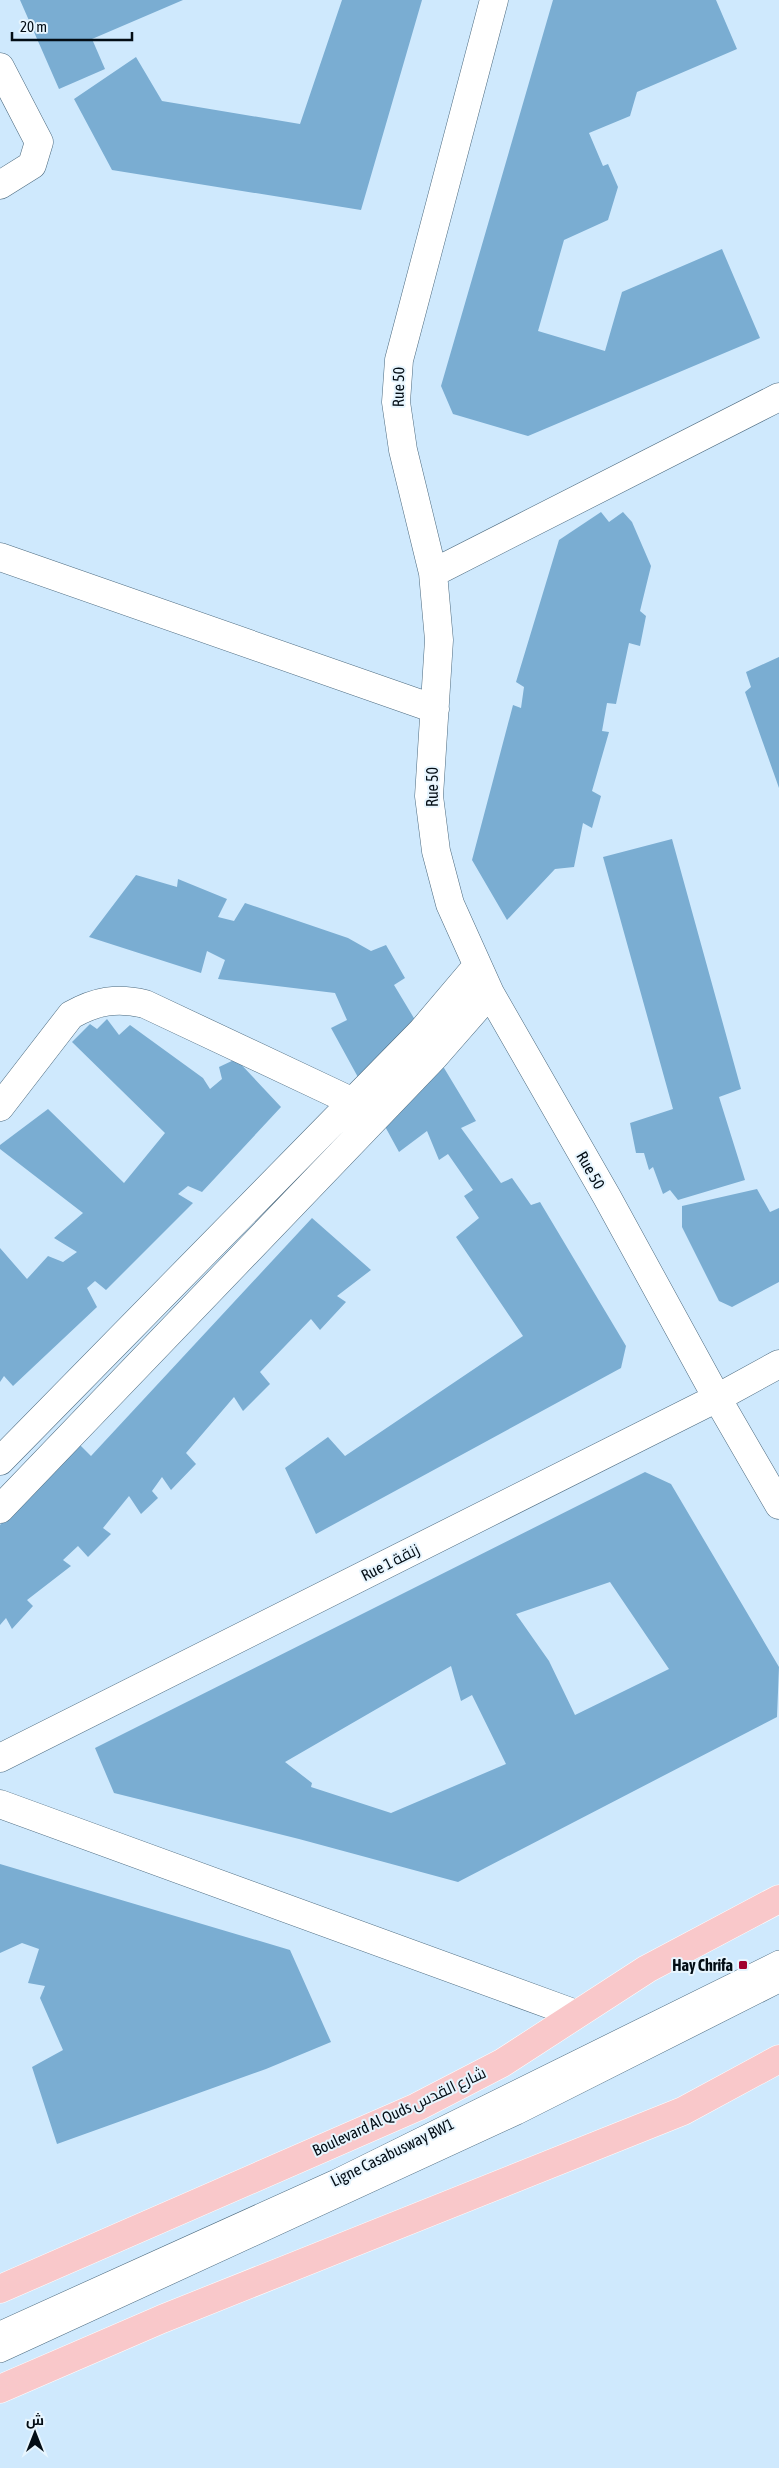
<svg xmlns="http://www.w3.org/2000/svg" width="779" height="2468" viewBox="0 0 779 2468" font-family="'Asap Condensed',Cairo,sans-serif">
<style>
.building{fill:#7aadd2;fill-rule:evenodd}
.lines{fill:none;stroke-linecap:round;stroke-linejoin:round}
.lane-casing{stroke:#4c6a7f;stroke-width:22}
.street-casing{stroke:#4c6a7f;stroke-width:29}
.primary-casing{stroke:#fff;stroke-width:29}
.lane{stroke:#fff;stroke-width:21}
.street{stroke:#fff;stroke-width:28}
.primary{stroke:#f9c8ca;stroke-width:28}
.poi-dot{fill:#a1012f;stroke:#e7f5fe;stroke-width:2}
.labels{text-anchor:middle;stroke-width:4;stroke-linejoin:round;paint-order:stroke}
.street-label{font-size:16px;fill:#030d15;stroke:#e7f5fe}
.poi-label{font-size:16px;font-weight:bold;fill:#030d15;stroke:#e7f5fe;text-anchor:end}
</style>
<rect width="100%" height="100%" fill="#cfe9fd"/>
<path class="building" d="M20,0H183L92,39L105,69L59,89Z
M342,0H422L361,210L112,170L74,99L136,57L162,101L300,124Z
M553,0H716L737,49L637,92L630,116L589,133L603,166L608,164L618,187L608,220L564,240L538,331L605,351L622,292L722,249L760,338L528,436L453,414L441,386Z
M601,512L609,522L623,512L632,522L651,566L640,611L646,616L640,646L629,643L616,704L607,703L602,731L609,732L592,791L601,796L592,828L583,823L574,867L555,869L507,920L472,860L513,705L521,708L524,687L516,682L559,540Z
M779,657V788L745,692L751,687L746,672Z
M672,839L741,1089L719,1097L745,1180L678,1200L670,1190L663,1194L653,1167L649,1170L644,1153H636L630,1123L673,1109L603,857Z
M136,875L177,887L178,879L227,899L218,917L234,921L245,903L348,938L371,951L386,945L405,978L394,985L476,1121L461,1128L501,1183L512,1178L531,1205L540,1202L626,1346L621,1368L316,1534L285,1468L328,1437L345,1456L523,1336L456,1237L479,1218L464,1196L473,1190L448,1154L439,1160L427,1131L399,1152L331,1028L347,1020L335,993L218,979L225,960L207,951L201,973L89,937Z
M107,1019L119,1035L130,1025L203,1078L210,1089L222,1079L219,1067L236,1059L281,1107L202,1192L188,1186L178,1194L193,1203L106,1290L95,1281L87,1288L97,1307L13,1386L4,1376L0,1382V1248L27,1279L48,1256L63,1262L77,1252L54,1238L83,1213L0,1149V1145L48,1109L124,1183L165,1133L72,1042L90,1024L97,1029Z
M757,1189L770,1212L779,1208V1282L732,1307L719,1301L682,1227V1206Z
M312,1218L371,1270L337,1296L346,1302L320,1330L311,1319L260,1372L270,1384L243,1411L234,1397L186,1453L196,1464L171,1490L162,1477L152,1491L158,1498L141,1514L129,1496L103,1528L111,1534L88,1557L78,1546L63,1560L71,1566L27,1600L33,1606L12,1629L6,1618L0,1625V1525L77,1442L91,1456Z
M645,1472L671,1484L779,1667L777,1717L458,1882L299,1839L114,1793L95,1748ZM610,1582L669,1669L575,1715L549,1661L516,1614ZM451,1666L461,1701L472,1695L506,1764L391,1813L311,1787L312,1783L285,1762Z
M0,1864L290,1950L331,2042L266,2069L57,2144L32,2067L63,2050L40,1998L45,1986L28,1983L39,1949L22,1943L0,1953Z"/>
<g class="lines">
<defs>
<path id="lane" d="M0,2332L336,2180L779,1961
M0,2352L517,2114L779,1982"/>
<path id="street" d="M494,0L399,360L396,402L403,450L433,573L439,640L429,796L436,851L450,904L490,993L607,1197L717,1398L779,1505
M0,67L39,142L32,165L0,185
M0,557L435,709
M433,573L779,397
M0,1107L71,1015C96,1001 117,997 145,1004L351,1101
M0,1461L422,1031L477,966
M0,1509L434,1057L490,993
M0,1758L717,1398L779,1364
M0,1804L576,2014"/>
<path id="primary" d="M0,2289L417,2107L502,2063L647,1969L779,1899
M0,2389L162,2319L683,2111L779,2059"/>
</defs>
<use href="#lane" class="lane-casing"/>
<use href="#street" class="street-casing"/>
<use href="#primary" class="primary-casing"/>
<use href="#lane" class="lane"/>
<use href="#street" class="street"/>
<use href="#primary" class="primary"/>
</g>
<rect class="poi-dot" x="738" y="1960" width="10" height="10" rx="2.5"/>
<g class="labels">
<g class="street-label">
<text transform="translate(398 387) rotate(-89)" y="6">Rue 50</text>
<text transform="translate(432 787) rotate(-90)" y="6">Rue 50</text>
<text transform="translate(591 1170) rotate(60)" y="6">Rue 50</text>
<text transform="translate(390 1562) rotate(-27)" y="6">Rue 1 زنقة</text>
<text transform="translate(399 2111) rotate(-25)" y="6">Boulevard Al Quds شارع القدس</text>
<text transform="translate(392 2152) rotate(-26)" y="6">Ligne Casabusway BW1</text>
</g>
<g class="poi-label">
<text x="733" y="1971">Hay Chrifa</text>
</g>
</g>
<g transform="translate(35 2433)" stroke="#e7f5fe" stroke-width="4" paint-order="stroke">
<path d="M0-4L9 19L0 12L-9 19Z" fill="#030d15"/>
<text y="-8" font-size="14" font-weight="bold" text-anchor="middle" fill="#030d15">ش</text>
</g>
<path d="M12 32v8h120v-8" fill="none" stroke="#030d15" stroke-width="2.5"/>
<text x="20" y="32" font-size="15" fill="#030d15" stroke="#e7f5fe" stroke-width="4" paint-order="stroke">20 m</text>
</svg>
